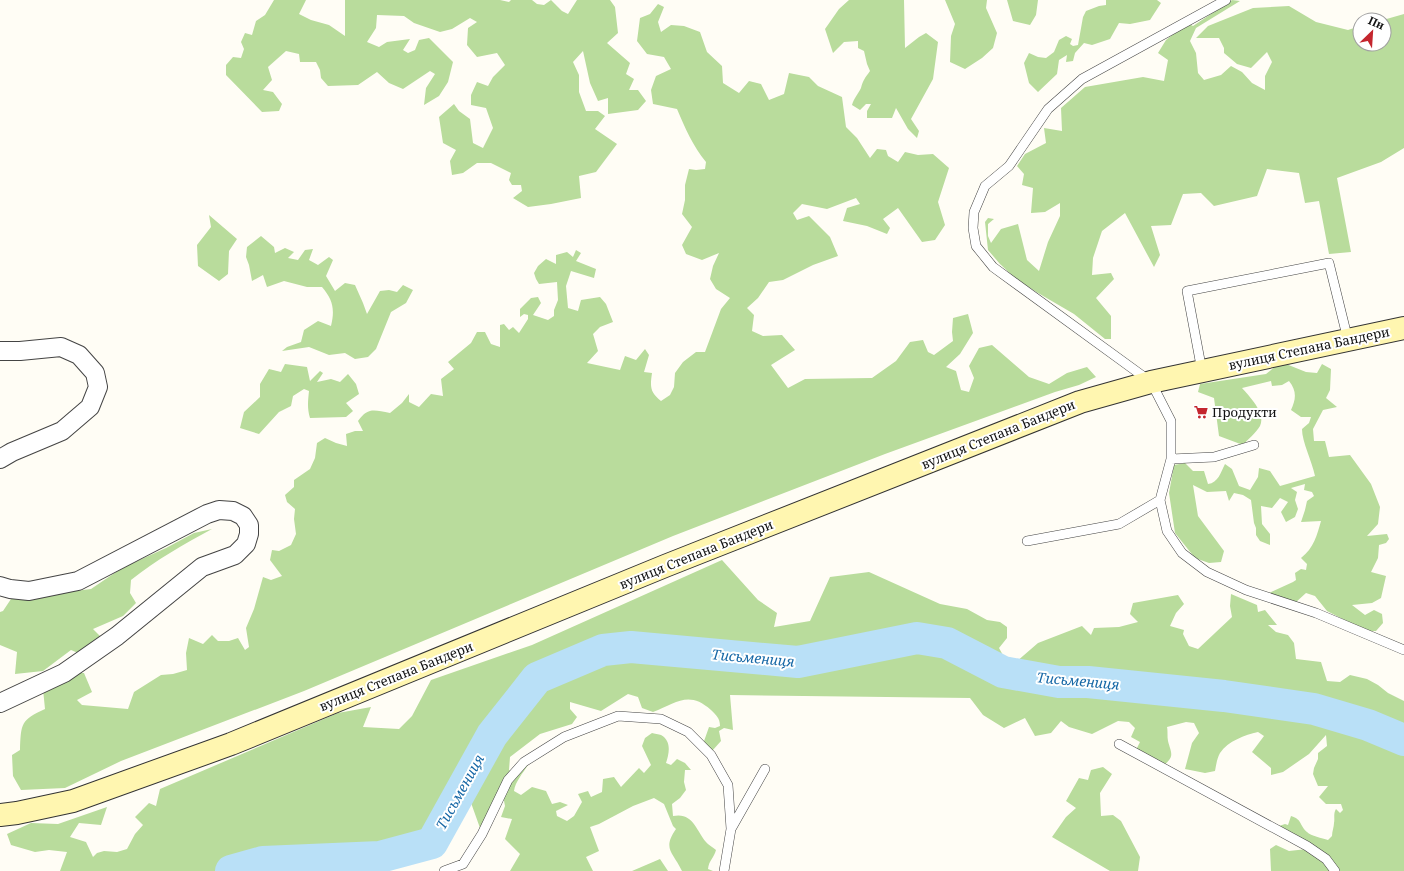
<svg xmlns="http://www.w3.org/2000/svg" width="1404" height="871" viewBox="0 0 1404 871" font-family="'Noto Serif',serif">
<style>
.forest{fill:#b9dc9c}
.lines{fill:none;stroke-linecap:round;stroke-linejoin:round}
.river{stroke:#b9e0f7;stroke-width:32}
.lane-casing{stroke:#444;stroke-width:10}
.street-casing{stroke:#444;stroke-width:20}
.secondary-casing{stroke:#333;stroke-width:24}
.lane{stroke:#fff;stroke-width:9}
.street{stroke:#fff;stroke-width:18}
.secondary{stroke:#fff6b0;stroke-width:22}
.labels{text-anchor:middle;stroke-width:4;stroke-linejoin:round;paint-order:stroke}
.street-label{font-size:13px;fill:#111;stroke:#fff}
.poi-label{font-size:13px;fill:#111;stroke:#fff;text-anchor:start}
.water-label{font-size:14px;font-style:italic;fill:#1768a6;stroke:#fff}
</style>
<rect width="100%" height="100%" fill="#fffdf5"/>
<path class="forest" d="M274,0H306L299,14L311,20L329,25L345,36V0H500L509,2L511,0H532L537,4L544,5L551,0L562,11L568,14L577,0H610L615,7L618,33L607,43L630,63L626,74L634,79L629,90H638L646,101L638,110L608,114V98L598,101L590,83L583,51L573,62L579,75V92L586,111H598L605,116L595,129L617,144L596,172L579,176L581,198L551,204L528,207L513,198L522,191L521,185H512L509,180L511,173L491,163H477L463,173L452,175L450,161L456,150L443,143L439,117L454,104L459,111L470,119L473,143L483,148L493,128L486,108L471,105V95L477,82L488,86L493,77L505,65L497,53L477,57L467,45L468,28L477,22L470,18L452,29L440,32L414,23L404,16L377,15L376,28L367,42L379,47L387,42L410,39L403,50L408,53L415,50L419,40L429,38L453,62L448,82L439,96L424,105L426,88L435,74L430,71L403,89L389,83L377,72L358,85L328,86L321,78L320,70L316,62H300L299,54L286,51L268,67L272,80L263,90L273,92L282,104L279,111L262,112L226,75V65L233,57L241,58L244,49L241,42L245,33L252,35L256,21L265,15Z
M849,0H904L905,48L919,37L926,33L938,42L933,79L911,119L919,131L917,138L908,129L896,108L892,118H867V111L871,104H866L860,110L852,105C854,98 858,94 861,88C863,80 865,78 870,71L867,64L864,51L858,48V41L844,42L833,53L825,29L839,9Z
M945,0H987L986,8L997,33L993,48L982,58L965,69L950,62L951,36L955,24Z
M1007,0H1038L1036,15L1030,25L1013,21Z
M1106,0H1157L1161,3L1150,20L1130,24L1119,23L1110,39L1092,45L1084,43L1075,53L1073,61L1066,62L1067,55L1059,60L1057,74L1038,92L1029,83L1024,63L1029,53L1038,57L1046,58L1054,52L1059,40L1066,36L1072,39L1070,44L1073,46L1078,45L1083,17L1086,11L1099,6L1106,5Z
M1232,0L1240,1L1196,28L1190,41L1196,53L1198,73L1204,80L1221,75L1231,66L1242,72L1252,83L1265,90V76L1272,62L1267,52L1251,68L1237,64L1224,53V48L1219,38H1196L1208,26L1253,8L1289,6L1316,22L1348,30L1360,26V44H1384L1383,20L1404,14V148L1381,162L1337,178L1351,252L1329,254L1319,201L1305,203L1299,173L1267,169L1257,196L1214,206L1201,193L1183,194L1171,225L1151,226L1160,255L1154,267L1125,213L1102,231L1093,258L1092,275L1111,273L1114,279L1096,298L1111,316V339H1105L1074,314L1038,293L1016,279L1000,264L988,250L985,222L988,218L994,219L988,224V236L991,243L1001,229L1018,224L1027,260L1039,271L1048,242L1060,216V203L1045,212L1031,213L1033,188L1022,185L1024,174L1017,166L1025,154L1046,143L1044,128L1062,131L1061,108L1085,87L1143,77L1164,81L1168,60L1158,53L1166,40L1187,23L1193,26Z
M658,4L664,7L658,22L661,32L671,25L684,26L700,32L707,52L722,66L723,83L739,93L749,81L761,84L769,100L784,94L789,73L809,77L818,86L842,97L846,127L857,138L870,158L877,149L886,150L888,156L898,162L905,152L918,155L933,154L949,168L938,202L945,225L935,240L922,242L898,208L883,219L890,228L887,234L867,226L843,221L847,208L860,204L856,198L827,209L802,204L793,213L797,220L809,216L830,237L838,256L813,265L783,280L769,282L758,298L747,308L754,315L752,331L763,336L782,335L795,350L771,365L788,388L805,379L872,378L896,361L910,342L923,340L928,352L934,355L953,341L952,332L953,318L968,314L973,333L960,354L946,367L956,371L961,390L969,392L974,378L969,366L979,348L992,345L1029,377L1049,384L1067,373L1087,367L1096,377L1079,385L1055,392L885,454L673,536L304,691L121,761L65,788L21,790L13,776L12,755L20,750C21,723 21,720 45,709L43,689L75,673H84L92,692L77,700L82,705L128,709L134,692L161,675L173,674L187,670L186,653L189,638L203,644L212,635L218,641H229L238,638L245,650L249,647L246,628L254,609L263,577L271,580L282,576L270,560L272,550L279,551L291,545L296,534L294,519L295,509L287,502L285,495L294,487V480L310,469L315,458L317,443L325,438L336,443L347,446L346,434L355,431H363L358,421C368,407 374,410 390,413L402,403L409,394V402L419,407L431,394L443,396L441,379L454,369L448,362L471,343L477,332H485L491,344L500,347V325L504,324L509,330L513,327L519,333L528,319V315L524,314L520,317V309L531,298L538,297L541,303L533,315L548,320L554,316V310L558,300L557,282L539,284L536,279L534,273L538,266L546,259L556,264V255L567,252L573,257L576,250L581,253L576,261L596,269L594,278L571,271L566,286L568,308L578,311L581,300L600,297L606,304L613,322L600,327L593,334L598,351L587,363L620,370L625,356L636,360L645,349L649,355L644,372L652,373C650,387 650,392 661,401L670,395L674,387L675,373L683,362L696,352H705L721,309L730,298L716,289L710,279L713,266L719,253L702,260L686,254L682,245L692,227L682,214L685,200V185L689,169L696,170L705,169L706,162C693,146 685,128 677,109L653,104L651,90L656,76L671,69L664,57L647,54L637,41L640,18L650,14Z
M209,215L237,239L229,251L228,274L219,281L198,266L197,245L211,227Z
M261,236L274,247L275,253L285,248L294,252L288,258L298,260L305,250L313,249L309,260L318,265L329,257L333,260L326,276L335,291L345,283L355,285L363,303L367,314L380,291L389,290L397,292L403,285L413,290L406,303L391,312L376,349L368,357L355,359L345,353L329,355L309,347L282,351L287,347L301,342L304,330L318,321L331,326C335,309 333,300 322,287H307L284,281L267,287L263,275L252,281L249,265L246,257L247,247Z
M1281,362L1306,372L1317,373L1322,364L1331,369L1330,390L1326,398L1337,407L1323,410L1313,429L1314,441H1325L1329,457L1350,455L1371,484L1380,507L1378,524L1367,536L1387,534L1389,539L1386,543L1379,545L1378,558L1371,572L1386,576L1381,598L1372,603L1352,605L1365,615L1374,610L1382,614L1383,623L1376,631H1366L1327,611L1315,596L1306,593L1295,603L1267,594L1293,582L1296,580L1295,573L1301,569L1306,570L1307,564L1301,558C1314,548 1317,535 1321,521L1301,522L1305,510L1307,501L1314,496L1312,492L1304,490L1305,484L1291,488L1297,492L1295,500L1298,509L1295,517L1286,522L1281,512L1288,502L1280,498L1272,508L1261,506L1262,524L1270,534V545L1260,541L1256,535V528L1254,523L1251,500L1243,495L1234,493L1229,501L1226,491L1207,492L1193,485L1198,516L1224,551L1221,562L1209,563L1195,558L1175,533L1169,493L1174,465L1185,463L1193,471H1204L1208,484C1218,483 1221,472 1225,464L1232,469L1239,486L1250,490L1258,477L1259,468L1270,471L1280,486L1315,476C1312,461 1302,442 1302,429L1309,423L1311,417H1301L1291,410C1296,399 1297,391 1289,381L1282,385L1272,386L1271,381L1242,388C1250,397 1266,413 1260,426C1256,433 1248,439 1243,445L1219,436L1214,398L1198,392L1200,384L1266,374Z
M285,364L307,367L310,381L320,371L323,373L317,382L331,379L340,382L348,374L356,384L359,394L346,403L353,411L346,417L310,418C307,408 308,401 309,391L304,389L293,396L291,406L279,412L259,434L240,428L244,412L260,397V384L269,369L281,372Z
M212,529C184,544 156,560 131,580L130,593L136,603L123,616L93,629L103,639L78,653L71,650L43,671L15,674L17,652L0,645V612L3,611L11,599L91,589L122,568L166,548L194,533Z
M722,560L758,600L777,613L774,627L810,621L830,577L869,572L940,604L967,609L987,620L1000,622L1007,627V638L999,648L1004,657L1016,662L1038,643L1082,626L1091,635L1094,628L1119,627L1138,622L1130,614L1133,603L1178,595L1184,604L1176,613L1170,626L1184,630L1183,634L1189,646L1198,649L1232,617L1230,606L1231,594L1257,605L1258,612L1265,610L1277,625H1268L1276,632L1288,635L1294,643L1296,659L1321,662L1327,681L1340,682L1350,675L1367,679L1378,685L1388,693L1404,701V871H1271L1270,849L1276,845L1289,851L1316,848L1279,826L1285,824L1288,825L1291,816C1303,820 1299,825 1307,832C1311,836 1322,838 1328,840L1332,836C1332,831 1334,827 1334,823C1335,818 1333,814 1336,809L1340,813L1343,810L1341,804H1326L1319,797L1328,786H1318L1313,774L1314,768L1318,759V753L1327,746L1326,735L1309,754L1283,772L1271,775V768L1252,752L1264,736L1258,732C1245,735 1228,741 1220,753C1217,758 1216,766 1215,771L1205,773L1185,769L1192,743L1199,733L1194,723L1186,722L1167,727C1168,731 1167,736 1168,741C1171,753 1175,756 1164,765L1136,750L1140,742L1131,737L1135,728L1129,722L1118,721L1092,734L1069,727L1061,721L1051,733L1035,736L1025,718L1004,728L983,715L970,698L730,695L733,730L724,728L719,731L721,741L712,751L703,744L709,727L715,728L720,726C720,718 716,715 711,710C689,690 676,703 653,712L642,708L638,697L628,694L601,711L570,702V709L577,717L572,724L540,734L510,757L509,770L516,774L525,763L528,765C523,773 515,782 514,791L521,795L532,787L546,791L552,804L560,802L568,805L556,811L557,816L567,821L574,816L582,802L578,794L588,791L591,797L602,792L603,779L614,777L621,787L639,768L644,773L651,765L642,746L645,738L652,733C654,734 659,734 661,735C672,741 669,754 666,763L671,765L677,759L685,763L691,770H685L684,782L686,790L680,798L672,804L673,816C693,812 696,830 706,842C708,845 713,847 716,850C714,858 709,860 708,869L713,871H682C673,852 662,849 676,829L673,826L664,804L654,798L633,806L599,824L590,827L599,851L586,857L593,871H510L520,854L505,839L512,819L501,817L505,806L501,785L480,828L470,800L432,855L379,871H60L67,852L49,850L35,852L11,845L7,834L31,823L58,824L107,807L101,825L79,823L70,837L86,842L93,857L97,853L104,851L117,852L127,849L135,834L143,825L135,817L149,803L156,806L160,789L338,713L371,707L363,727L399,729L412,716L431,680L532,645Z
M1103,767L1112,774L1100,793L1101,816L1113,815L1121,821L1140,857L1138,871H1110L1052,837L1066,817L1076,808L1066,801L1079,778L1088,780L1091,770Z
M660,859L668,871H632Z"/>
<g class="lines">
<path class="river" d="M231,871L263,862L380,857L432,843L492,735L537,678L603,650L631,647L798,662L917,638L947,643L1003,672L1059,682H1088L1224,696L1314,709L1368,725L1404,740"/>
<defs>
<path id="lane" d="M1226,0L1082,79L1048,109L1009,166L985,186L974,212L973,228L976,246L993,267L1151,382L1171,421V459L1160,500L1167,531L1182,553L1207,572L1246,590L1316,613L1404,650
M1202,371L1187,291L1329,263L1348,340
M1171,459L1214,457L1254,445
M1027,541L1119,524L1160,500
M1119,744L1307,846L1326,859L1335,871
M731,829L765,769
M444,871L463,864L482,834L508,780L524,762L564,737L618,716L661,719L688,732L711,755L728,785L731,829L724,871"/>
<path id="street" d="M0,351H20L61,347L79,355L95,373L98,387L90,407L62,431L12,452L0,459
M0,586L10,589L29,591L78,581L207,514L219,510L233,511L243,516L249,525V534L246,544L235,555L202,567L117,636L64,673L0,703"/>
<path id="secondary" d="M0,815L17,813L73,801L231,744L665,566L1080,402L1151,382L1404,328"/>
</defs>
<use href="#lane" class="lane-casing"/>
<use href="#street" class="street-casing"/>
<use href="#secondary" class="secondary-casing"/>
<use href="#lane" class="lane"/>
<use href="#street" class="street"/>
<use href="#secondary" class="secondary"/>
</g>
<defs>
<symbol id="supermarket-bare" viewBox="-9 -9 18 18"><path d="M-6-5.5h2.5l.6 2H6L4.5 2H-2.5L-4.4-4H-6ZM-1.5 3.2a1.3 1.3 0 1 0 .1 0ZM3 3.2a1.3 1.3 0 1 0 .1 0Z" fill="#c4262e" stroke="#fff" stroke-width="2.5" paint-order="stroke"/></symbol>
</defs>
<g fill-rule="evenodd">
<use href="#supermarket-bare" x="1191" y="402" width="20" height="20"/>
</g>
<g class="labels">
<g class="street-label">
<text transform="translate(1309 348) rotate(-12)" y="5">вулиця Степана Бандери</text>
<text transform="translate(998 434) rotate(-22)" y="5">вулиця Степана Бандери</text>
<text transform="translate(696 554) rotate(-22)" y="5">вулиця Степана Бандери</text>
<text transform="translate(396 676) rotate(-22)" y="5">вулиця Степана Бандери</text>
</g>
<g class="poi-label">
<text x="1212" y="417">Продукти</text>
</g>
<g class="water-label">
<text transform="translate(753 658) rotate(5)" y="5">Тисьмениця</text>
<text transform="translate(1078 681) rotate(5)" y="5">Тисьмениця</text>
<text transform="translate(460 792) rotate(-61)" y="5">Тисьмениця</text>
</g>
</g>
<g transform="translate(1372 32) rotate(25)"><circle r="19" fill="#ffffff" stroke="#a0a0a0"/>
<path d="M0-3L7 15L0 10L-7 15Z" fill="#c4262e"/>
<text y="-6" font-size="11" font-weight="bold" text-anchor="middle" fill="#111111">Пн</text>
</g>
</svg>
